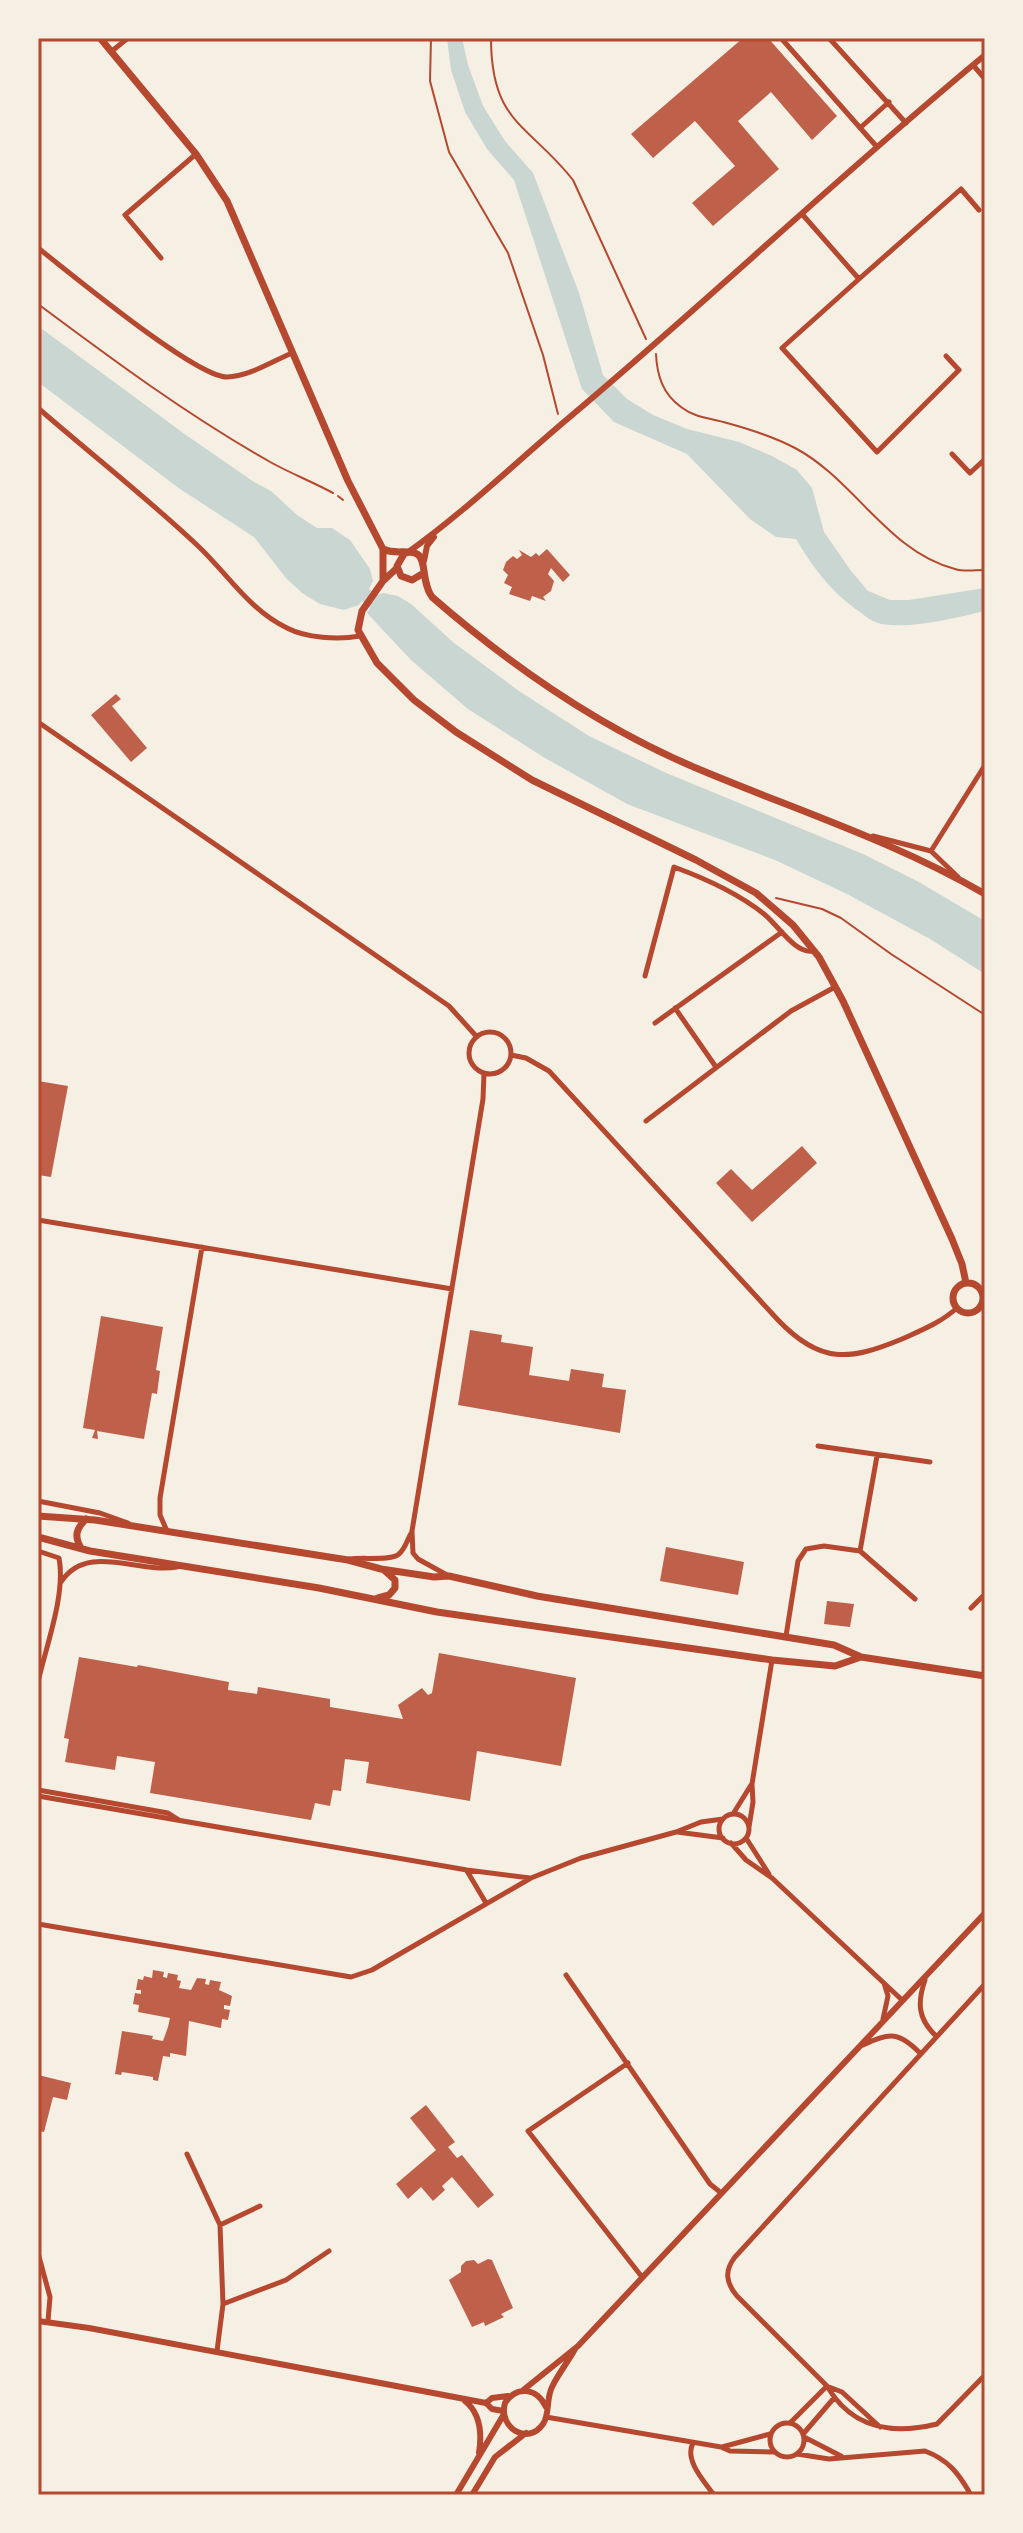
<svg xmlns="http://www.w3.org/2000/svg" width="1023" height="2533" viewBox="0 0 1023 2533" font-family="'Alegreya Sans',sans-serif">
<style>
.water{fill:#c9d6d2}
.building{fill:#bf614a}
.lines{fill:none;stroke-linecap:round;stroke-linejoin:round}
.path{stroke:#b5482f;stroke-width:2}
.service{stroke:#b5482f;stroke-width:2}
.minor{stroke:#b5482f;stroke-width:5}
.tertiary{stroke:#b5482f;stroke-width:6}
.secondary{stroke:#b5482f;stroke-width:7}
.neatline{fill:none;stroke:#b5482f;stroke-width:3}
</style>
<rect width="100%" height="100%" fill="#f6efe4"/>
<path class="water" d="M447,38H462L468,65L483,106L505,141L533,173L579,293L603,375L627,399L653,415L687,429L739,442L772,456L797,470L812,488L824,532L851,571L868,591L890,600H909L985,588V611C954,618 914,629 881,624C873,622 866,617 860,612C831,592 814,569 796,539L776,537L750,519L687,454L614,422L582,389L514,180L487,149L465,112L451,70Z
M38,326L186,435L254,482L271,491L297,515L317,528H332L350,540L370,569L373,581L369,589L377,595L383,593L398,596L411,604L454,643L519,691L589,736L664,772L863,854L917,881L985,921V974L930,939L847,894L775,860L627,804L545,758L468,709L411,660L367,613L370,608L362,601L359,605L344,610L320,604L302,593L286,578L254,537L180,489L38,382Z"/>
<path class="building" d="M743,38H768L837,116L812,140L771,92L738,121L779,169L713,226L692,203L735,166L695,121L653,158L631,134Z
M547,549L570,575L563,582L551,568L548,574L554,581L551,591L543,597L546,601L532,596L530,601L509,594L512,587L504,583L508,575L503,570L506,562L513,556L517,559L522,555L519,550L531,557L536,553L539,556Z
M116,694L121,699L112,706L147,748L131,762L91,715Z
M38,1081L68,1086L51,1177L38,1175Z
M802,1146L817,1163L752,1222L716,1183L731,1169L752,1190Z
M101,1316L163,1327L156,1370L160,1371L157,1394L152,1393L144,1439L97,1431L98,1439L92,1438L95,1430L83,1428Z
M470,1330L502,1335L501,1342L533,1347L529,1375L569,1381L571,1369L604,1374L602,1387L626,1390L620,1433L458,1405Z
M666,1547L744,1562L738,1595L660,1581Z
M827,1601L854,1604L850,1627L824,1624Z
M439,1653L576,1678L561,1766L477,1751L470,1801L366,1783L369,1762L345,1759L341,1791L333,1790L330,1806L315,1803L311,1820L150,1793L155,1762L117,1756L115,1770L65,1762L69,1739L64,1738L79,1657L137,1667L138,1665L229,1682L228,1690L257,1694L258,1687L330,1699V1707L403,1719L398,1705L422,1688L428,1695L432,1693Z
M153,1970L164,1972L163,1977L167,1978L168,1973L178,1975L177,1980L181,1981L179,1988L191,1990L197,1978L206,1979L205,1984L209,1985L210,1980L221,1982L219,1990L232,1996L230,2006L224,2005V2009L230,2010L228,2020L222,2019L221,2028L189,2021L186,2056L170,2053V2057L163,2056L158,2081L153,2080V2077L122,2072L121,2075L115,2074L122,2031L153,2036L152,2039L163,2041L168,2027L170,2018L138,2012L139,2005L133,2004L135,1993L141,1994V1990H136L138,1979L143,1980L144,1976L152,1978Z
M38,2075L71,2083L67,2100L53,2097L44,2132L38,2131Z
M426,2105L455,2142L448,2147L457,2158L462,2155L494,2195L478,2208L452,2177L442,2186L445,2190L433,2201L421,2187L408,2199L396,2184L436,2150L410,2118Z
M488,2259L492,2260L513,2308L501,2314L504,2317L485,2326L484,2322L472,2327L449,2280L461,2272V2266L466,2261L474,2260L478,2264Z"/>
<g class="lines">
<path class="path" d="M431,38L430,81L449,152L508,253L543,355L558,414
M491,38C491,124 529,124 573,180L646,339
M38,304C113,360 190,417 272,463C292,474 313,482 333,493
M656,354C657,376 663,394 681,407C695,418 710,418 727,423C749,429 774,437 795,448C854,479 888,552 955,569C964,572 975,570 985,570
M776,898L822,909L841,918L891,954L985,1015"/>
<path class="service" d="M338,496L343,500"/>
<path class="minor" d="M781,38L877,147
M829,38L906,123
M112,51L128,38
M973,65L985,79
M860,128L889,102
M802,214L859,279L782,348L877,452L959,370L946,356
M38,248C69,272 195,377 227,377C248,377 273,361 292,353
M161,258L125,215L196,154
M859,279L961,189L979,210
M38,408C91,454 146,497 197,545C227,573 249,610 287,628C306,638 338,640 360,636
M952,454L970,473L985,459
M38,722L449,1006L477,1037
M873,836L931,851L958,877
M931,851L985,765
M645,976L674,867C704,878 739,894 764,914C778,925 795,954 813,951
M675,1008L716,1067
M655,1023L782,932
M469 1053a21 21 0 1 1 42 0a21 21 0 1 1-42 0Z
M511,1055L526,1058L549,1071L778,1320C820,1364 849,1361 902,1339C922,1330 940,1323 957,1308
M646,1121L791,1011L835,987
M38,1220L452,1289
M818,1446L930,1462
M38,1501L100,1513L128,1523
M167,1531L160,1515V1498L202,1247
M38,1551L59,1558C66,1594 46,1646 38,1682
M860,1551L915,1599
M349,1559C363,1557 392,1561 399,1554C406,1548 407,1539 412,1532
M447,1575L418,1559L413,1553L412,1531L483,1099L484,1073
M61,1582C87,1542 138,1574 177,1567
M971,1608L985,1594
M786,1636L798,1561L806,1549L824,1546L860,1551L877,1456
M38,1790L168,1813L179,1820
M38,1796L467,1870L530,1878
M733,1814L751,1785
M719 1829a15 15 0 1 1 30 0a15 15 0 1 1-30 0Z
M749,1827L753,1802L752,1784L772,1660
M677,1832L723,1838
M746,1838L769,1874
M731,1843L746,1860L772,1878L902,2000
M467,1871L486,1903
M38,1924L351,1977L372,1970L531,1878L581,1858L676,1832L701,1822L723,1819
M566,1975L710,2184L720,2192
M925,1980C917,2003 918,2019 936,2036
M985,1984L735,2257C724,2271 726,2283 737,2296L827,2386C852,2429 892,2435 937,2424L985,2375
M883,2019L888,1996L884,1983
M863,2045C890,2032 899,2032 920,2053
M628,2063L528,2131L642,2277
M187,2154L220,2225L223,2304L217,2351
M220,2225L260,2206
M38,2253L50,2297L48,2321
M223,2304L286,2280L329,2251
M829,2387L842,2392L880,2427
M546,2417L721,2447L730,2451L774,2452
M770 2440a17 17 0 1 1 34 0a17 17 0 1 1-34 0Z
M790,2423L827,2386
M804,2433L834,2398
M804,2437L841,2456
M693,2443C684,2460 704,2481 714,2495
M722,2447L770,2434
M797,2454L829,2459L925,2451C949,2460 959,2474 971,2495"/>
<path class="tertiary" d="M407,553C463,513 512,466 565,421C707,302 842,173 985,55
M424,561L427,546L434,537
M38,2321L89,2328L486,2403L492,2409L503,2411
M522,2391L578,2346L985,1913
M465,2401C480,2413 482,2434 479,2453
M486,2403L492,2398L508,2396
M546,2407C537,2388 517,2385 505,2403C498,2428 528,2446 543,2424C550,2414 546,2399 552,2387C558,2374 568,2362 575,2349
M456,2495L504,2414
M472,2495L495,2457L526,2433"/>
<path class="secondary" d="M100,38L196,154L227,201L348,481L383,549V579
M383,549C395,555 407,549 417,554C427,559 421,582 432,597C510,665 599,727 696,768C793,809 894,841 985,894
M404,554L397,566L401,576L412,580L422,574
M397,568L383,581L362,611L358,630L377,663L414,700L456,732L532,780L696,860L756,893L793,925L819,957L843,1001L952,1239L962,1264L966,1283
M953 1298a15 15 0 1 1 30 0a15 15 0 1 1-30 0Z
M38,1516L95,1520L348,1560L381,1569L434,1577L449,1576L537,1596L834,1645L861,1657L985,1676
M38,1537L90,1551L319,1588L437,1612L772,1660L835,1666L861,1657
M81,1548C74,1536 76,1529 86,1519
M378,1598L389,1595L395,1588V1580L385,1571"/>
</g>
<rect width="1023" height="2533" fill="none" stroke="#f6efe4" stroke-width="80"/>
<rect x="40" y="40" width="943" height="2453" class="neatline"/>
</svg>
